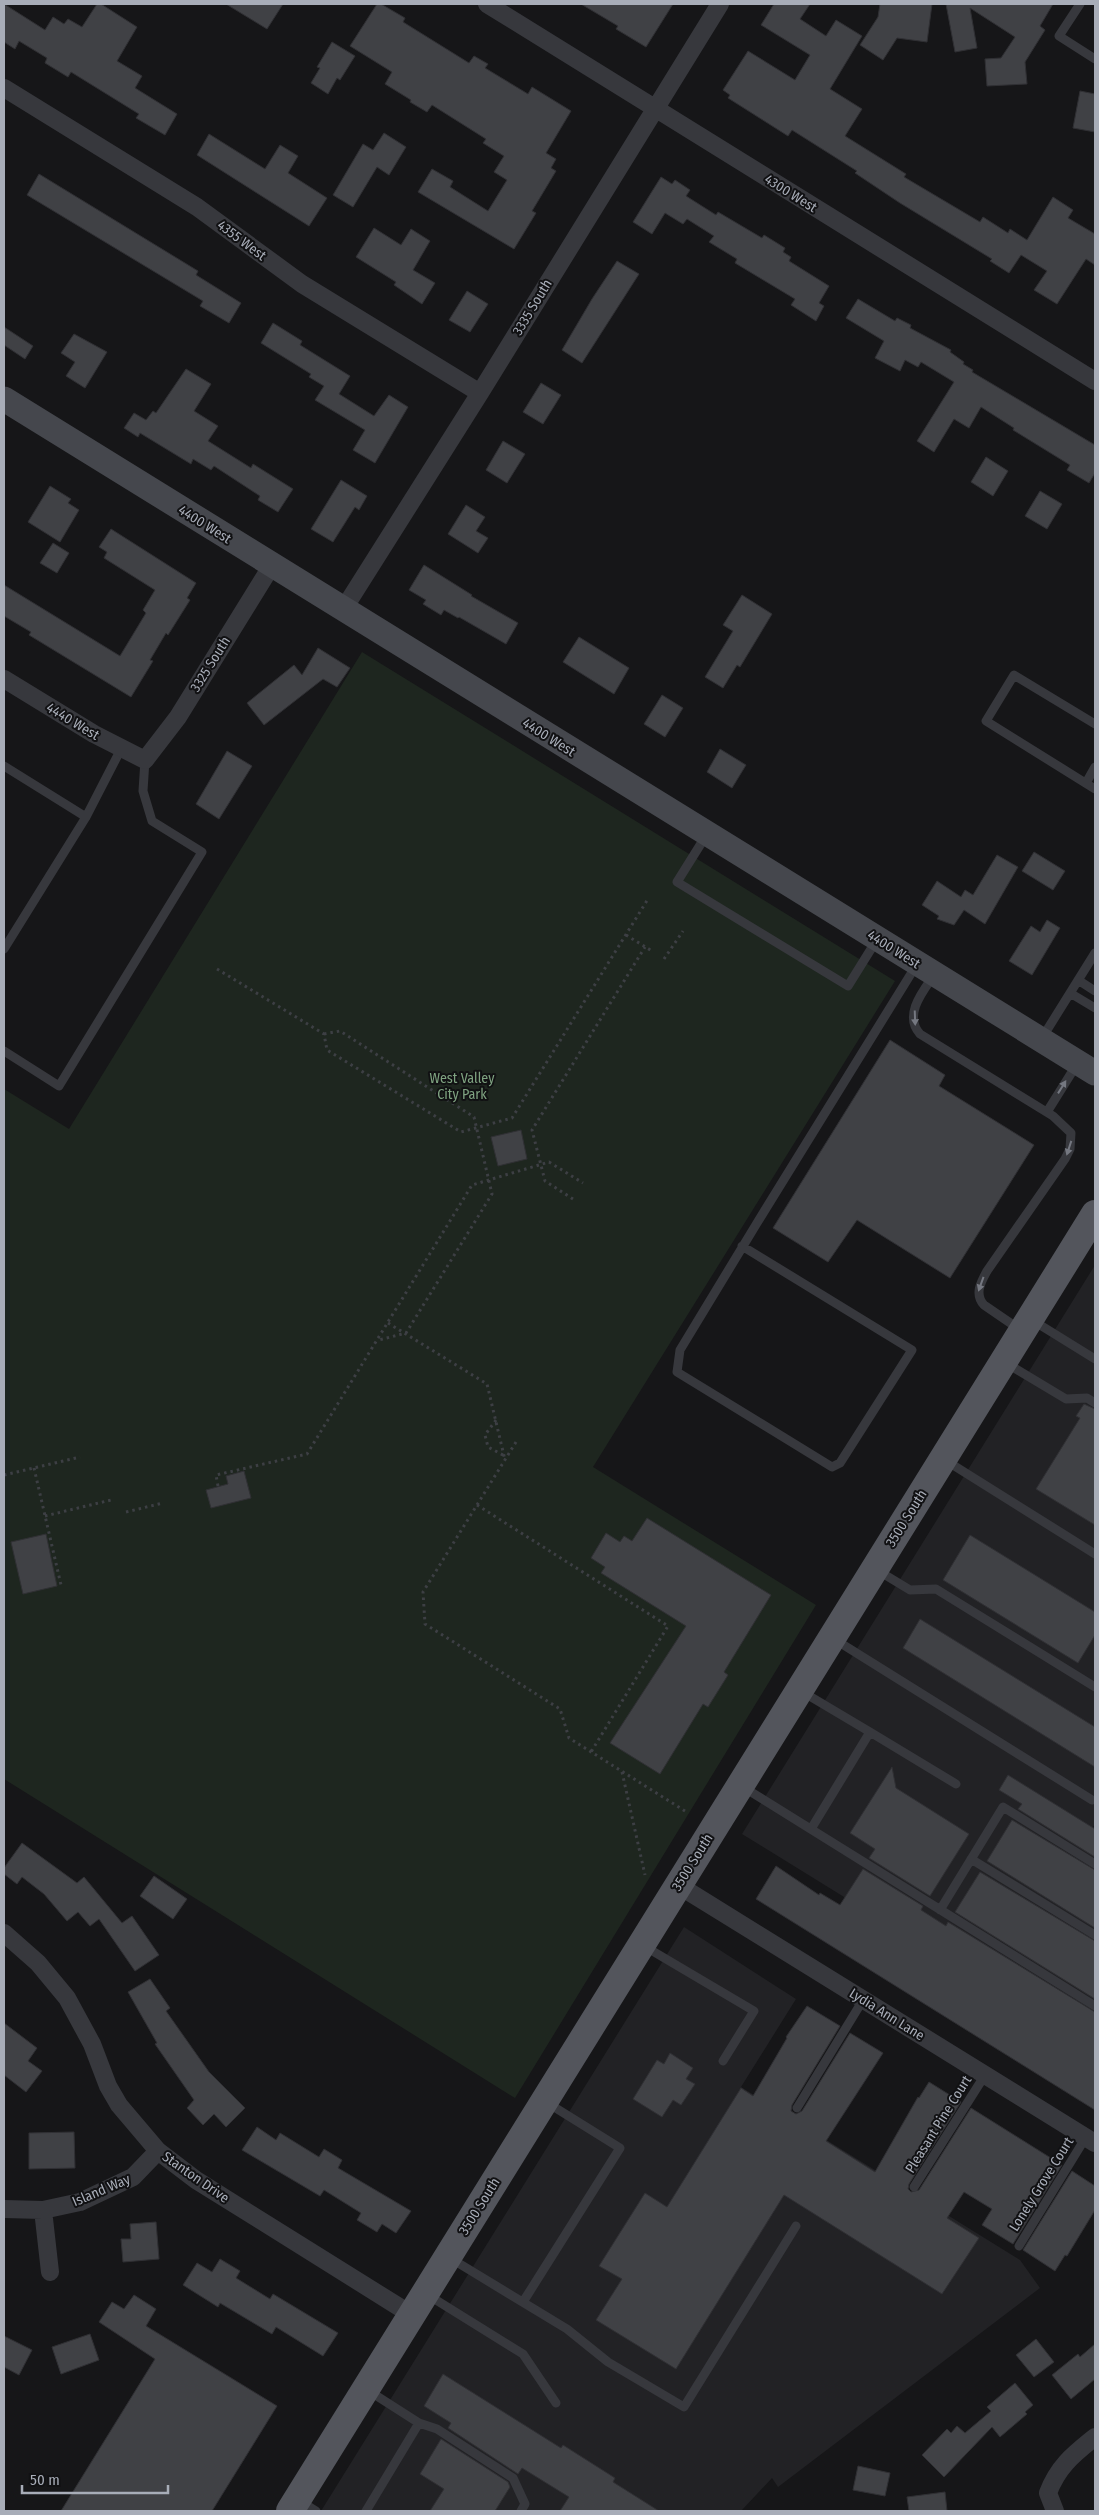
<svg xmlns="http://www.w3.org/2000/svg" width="1099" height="2515" viewBox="0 0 1099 2515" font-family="'Fira Sans Condensed',sans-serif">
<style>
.built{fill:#222225}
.green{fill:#1e261f}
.building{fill:#404145;stroke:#303034}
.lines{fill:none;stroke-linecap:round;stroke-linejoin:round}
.path{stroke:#3d3f44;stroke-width:3;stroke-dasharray:2.5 4;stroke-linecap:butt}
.lane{stroke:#37383d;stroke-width:9}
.street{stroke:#37383d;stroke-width:18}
.secondary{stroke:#45474d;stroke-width:25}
.primary{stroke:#53555c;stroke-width:28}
.oneway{fill:#757881}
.labels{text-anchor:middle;stroke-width:4;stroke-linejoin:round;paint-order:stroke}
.street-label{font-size:14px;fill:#a8adb8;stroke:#111113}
.park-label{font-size:14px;fill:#7fa381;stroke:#111113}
</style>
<rect width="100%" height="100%" fill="#161618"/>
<path class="built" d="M1095,1265V1824L1093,1827L1095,1829V2052L742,1834Z
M684,1927L796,1999L741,2087L1020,2260L1040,2288L778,2487L772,2478L741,2511H321Z"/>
<path class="green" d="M362,652L895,981L593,1467L816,1605L515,2098L4,1779V1089L69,1129Z"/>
<path class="building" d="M4,4L45,30L53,17L64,24L68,19L82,27L97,4H101L137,27L117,61L142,76L135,88L177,114L165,135L136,118L139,114L71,72L68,77L45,63L47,58L19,41L15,49L4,42Z
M226,4H283L267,29Z
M377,4H381L405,18L403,22L469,63L474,56L488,64L485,68L528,94L532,87L571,111L546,153L556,159L551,168L556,171L532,211L536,213L514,249L418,192L432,169L453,181L450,187L488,211L507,180L494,172L504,156L483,143L486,139L432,105L427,112L410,102L411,100L385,84L392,72L350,46Z
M581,4H673L646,47L616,29L618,26Z
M774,4H810L800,19L826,36L836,20L862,36L830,89L862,109L845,136L906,174L904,177L980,222L983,217L1008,233L1010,229L1027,240L1053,197L1073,210L1068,218L1095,234V265L1086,259L1057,304L1034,290L1047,271L1021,255L1009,273L990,261L992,259L900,203L855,173L857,171L792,130L788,136L728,98L730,95L723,90L748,51L795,80L810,55L761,25Z
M880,4H932L927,42L897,38L883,60L860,45L878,17Z
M946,4H1053L1040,26L1045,30L1025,62L1027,84L987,86L985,59L1001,58L1015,37L970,8L977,48L955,52Z
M332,42L355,56L340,80L337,78L328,94L311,83L320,68L317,67Z
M1080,91L1095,94V132L1073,128Z
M384,133L406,147L389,175L377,167L353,207L333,195L363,144L373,150Z
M209,134L265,169L280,145L298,156L288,173L327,198L309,226L197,155Z
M39,174L198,271L196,275L241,303L229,323L200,306L203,301L27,195Z
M661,177L672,184L675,180L690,190L686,196L716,215L718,212L762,238L764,235L785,248L783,252L791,257L789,261L829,286L819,303L824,306L816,321L791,305L795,299L735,263L737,259L709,242L714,236L687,219L683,224L665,213L652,234L633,222Z
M374,228L401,245L411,229L430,241L413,270L435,283L422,304L394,285L396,282L356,257Z
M617,261L639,274L582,363L562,350L592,299Z
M467,291L488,304L470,332L449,320Z
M858,299L895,321L897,318L911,325L910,328L951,350L950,352L964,362L963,364L973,370L972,372L1095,445V473L1089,483L1067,470L1070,465L1013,430L1014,428L981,407L969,428L954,419L934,452L917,441L954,382L921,362L918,367L905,360L900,371L875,358L884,341L846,318Z
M273,323L302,341L300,345L350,376L339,394L374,416L389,395L408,407L375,463L353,450L365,430L315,400L324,386L309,377L311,374L261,343Z
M4,327L33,346L25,359L4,345Z
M74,334L107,352L85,388L66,376L75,362L61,353Z
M186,369L211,384L194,411L218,426L208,441L251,468L253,464L293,489L278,512L258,500L260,496L214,466L211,470L193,459L191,464L140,433L138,437L124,428L134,413L146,420L153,411L156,413Z
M541,383L561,395L543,424L523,412Z
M503,441L525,454L507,483L486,470Z
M986,457L1008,471L993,496L971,482Z
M341,480L367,496L359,510L355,507L333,542L311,529Z
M50,486L71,499L68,503L79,510L60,542L28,522Z
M1040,491L1062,504L1047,529L1025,516Z
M466,505L485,517L476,531L488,538L478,553L448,534Z
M111,529L196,583L187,598L190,600L168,635L166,633L150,660L153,661L131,697L29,635L31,632L4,616V585L120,656L146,613L143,610L155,590L104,558L107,552L99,547Z
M53,543L69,553L57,573L40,563Z
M424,565L472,595L471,596L518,623L506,644L459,617L458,618L444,610L441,615L423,604L426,600L409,590Z
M742,595L772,614L740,667L737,665L723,688L705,677L733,631L723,625Z
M579,637L629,668L614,694L563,662Z
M318,648L350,668L337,687L323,679L264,725L247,703L294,665L302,675Z
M662,695L683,708L665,737L644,724Z
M720,749L746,765L732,788L707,772Z
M227,751L252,766L219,819L196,804Z
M1034,852L1065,871L1053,890L1022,871Z
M997,855L1018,867L985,924L964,910L954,925L937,919L939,916L922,905L937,881L961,897L965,890L973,895Z
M1047,920L1060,928L1032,975L1009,961L1031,926L1040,932Z
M890,1040L945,1075L939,1086L1034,1145L950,1278L857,1220L828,1262L773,1228Z
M521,1130L527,1159L498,1166L491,1137Z
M1084,1404L1095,1409V1525L1036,1489L1080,1418L1076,1416Z
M244,1471L251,1498L211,1508L206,1490L228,1484L226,1476Z
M647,1518L771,1595L724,1672L728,1675L708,1707L703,1704L660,1774L610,1743L686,1626L601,1573L605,1567L591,1558L606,1533L620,1542L624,1536L632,1541Z
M46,1534L57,1586L23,1594L11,1542Z
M970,1535L1095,1612V1635L1078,1663L943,1580Z
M920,1619L1095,1727V1767L903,1648Z
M892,1767L896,1788L969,1834L930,1896L869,1858L875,1849L850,1833Z
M1008,1775L1095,1829V1857L1018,1809L1022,1804L999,1790Z
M1012,1820L1095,1870V1928L987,1861Z
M22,1843L77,1883L84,1877L122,1923L132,1916L159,1955L135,1971L99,1919L90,1926L78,1912L67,1921L44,1894L22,1877L17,1884L4,1874V1868Z
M776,1866L819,1895L820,1893L840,1905L863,1869L923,1906L921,1910L946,1926L948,1922L1095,2012V2110L756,1899Z
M980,1872L1095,1941V1999L955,1912Z
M154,1876L187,1899L173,1919L140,1896Z
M150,1979L170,2008L166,2011L209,2072L245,2108L226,2127L214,2114L203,2125L187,2108L194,2100L155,2044L157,2043L128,1992Z
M807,2006L840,2026L792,2105L791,2111L796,2114L802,2111L850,2033L883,2053L826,2141L875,2172L918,2097L919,2098L929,2082L961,2102L909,2184L908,2189L911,2192L919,2190L971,2108L1062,2165L1013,2244L982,2225L992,2209L964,2192L947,2218L979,2238L942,2294L784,2195L676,2369L596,2320L622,2279L599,2266L645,2193L667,2207L741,2088L753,2096L787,2038L786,2037Z
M4,2023L37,2048L28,2061L42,2071L26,2092L4,2075Z
M670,2053L693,2068L686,2079L695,2084L681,2105L673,2100L662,2117L633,2099L657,2060L664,2064Z
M257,2127L276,2140L280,2133L319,2157L324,2149L342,2160L338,2168L411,2211L396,2233L382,2224L377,2232L357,2220L361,2213L324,2190L320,2196L242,2150Z
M74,2132L75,2168L29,2169V2133Z
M1072,2171L1095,2186V2210L1067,2256L1065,2255L1055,2271L1023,2250Z
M156,2222L159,2259L123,2262L121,2239H131L130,2224Z
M220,2259L240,2271L236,2278L270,2299L273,2294L338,2333L323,2356L276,2327L272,2334L220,2303L218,2307L183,2285L197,2263L212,2272Z
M134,2295L156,2309L146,2326L277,2406L212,2511H61L155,2359L99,2322L112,2302L124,2309Z
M90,2334L99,2360L61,2374L52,2347Z
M4,2336L32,2350L19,2375L4,2367Z
M1036,2339L1054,2362L1034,2377L1016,2355Z
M1095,2344V2379L1071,2399L1052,2375L1078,2354L1080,2357Z
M443,2374L561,2448L563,2445L615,2478L613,2482L659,2511H560L569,2497L522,2468L518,2474L448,2428L451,2423L424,2406Z
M1015,2383L1033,2405L1025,2412L1027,2414L1000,2437L992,2427L944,2477L922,2455L947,2429L951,2433L957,2426L965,2433L991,2411L987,2407Z
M441,2439L508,2482L510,2487L495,2511H430L444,2489L420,2474Z
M858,2466L890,2473L885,2496L853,2490Z
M945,2492L947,2511H909L907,2497Z"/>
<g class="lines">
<path class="path" d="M626,935L652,951
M664,959L683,931
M217,969L324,1034L327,1050L461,1132L512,1118L648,899
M324,1034L340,1031L474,1117L492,1194L406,1333L379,1340
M573,1199L545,1181L532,1130L645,947
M388,1323L487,1384L505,1460
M496,1420L485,1435L488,1447L503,1455
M516,1442L423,1592L425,1624L560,1709L569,1738L685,1811
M34,1468L61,1585
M4,1475L80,1457
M218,1486L216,1475L307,1454L472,1185L549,1162L583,1183
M477,1505L668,1626L591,1752
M126,1512L163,1503
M45,1516L111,1500
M622,1772L645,1875"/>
<path class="lane" d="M1080,4L1059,36L1095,59
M1095,724L1014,675L986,721L1095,789
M4,766L86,817
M1086,783L1095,767
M707,834L677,882L848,986L876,941
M4,949L86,817L121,749
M934,975C923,991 903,1015 920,1034L1053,1116L1071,1133L1070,1149L1065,1159L987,1271C981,1282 974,1294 984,1305L1019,1329
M1078,980L1095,991
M1070,993L1095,1008
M1042,1038L1095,953
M4,1051L59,1086L202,852L152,821L143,791L145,760
M1047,1112L1077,1064
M742,1246L912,1350L840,1463L832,1467L677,1372L680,1350L757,1223L917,964
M1032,1320L1095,1359
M1006,1363L1066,1399L1087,1398L1095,1403
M945,1460L1095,1554
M877,1570L910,1590L936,1589L1095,1687
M834,1639L1092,1800
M801,1691L870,1732
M743,1787L1095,2006
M811,1829L870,1732L956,1784
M971,1859L1095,1935
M940,1910L1003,1807L1095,1864
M644,1946L754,2011L723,2061
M797,2108L863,2000
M914,2187L985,2075
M1019,2246L1086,2137
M450,2258L567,2329L608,2362L684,2407L796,2226
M428,2295L523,2354L556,2403
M523,2302L620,2148L546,2102
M419,2423L437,2429L513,2478L525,2504L521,2511
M300,2501L316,2511
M366,2511L419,2423L369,2391"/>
<path class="street" d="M487,4L1095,381
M4,88L197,207L302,284L480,393
M343,610L480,393L720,4
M4,679L94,734L145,760L178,717L272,565
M678,1885L1095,2143
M4,1933L38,1963L67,1998L92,2044L108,2086L119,2105L158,2151L196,2180L412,2315
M4,2209L43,2210L80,2202L133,2177L158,2151
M43,2210L50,2272
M1055,2511L1048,2493C1058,2466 1074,2454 1095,2437"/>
<path class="secondary" d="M4,399L1095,1073"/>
<path class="primary" d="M290,2511L1095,1214"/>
</g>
<defs><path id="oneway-solid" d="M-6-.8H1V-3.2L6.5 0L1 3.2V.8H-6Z" transform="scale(1.25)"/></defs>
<g class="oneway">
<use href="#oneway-solid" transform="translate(915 1018) rotate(88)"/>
<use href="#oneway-solid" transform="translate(1062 1087) rotate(-58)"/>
<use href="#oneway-solid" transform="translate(1069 1148) rotate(108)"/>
<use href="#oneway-solid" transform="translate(981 1284) rotate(110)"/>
</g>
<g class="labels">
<g class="street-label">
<text transform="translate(791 193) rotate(32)" y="5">4300 West</text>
<text transform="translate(242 240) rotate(37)" y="5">4355 West</text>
<text transform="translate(532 307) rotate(-59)" y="5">3335 South</text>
<text transform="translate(205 524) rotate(32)" y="5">4400 West</text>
<text transform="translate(210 664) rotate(-58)" y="5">3325 South</text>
<text transform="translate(73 721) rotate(31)" y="5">4440 West</text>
<text transform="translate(549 737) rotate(32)" y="5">4400 West</text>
<text transform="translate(894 949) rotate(32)" y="5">4400 West</text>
<text transform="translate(906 1518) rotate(-58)" y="5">3500 South</text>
<text transform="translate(692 1862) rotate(-58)" y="5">3500 South</text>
<text transform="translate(887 2014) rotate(32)" y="5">Lydia Ann Lane</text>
<text transform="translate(938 2124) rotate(-58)" y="5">Pleasant Pine Court</text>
<text transform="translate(196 2177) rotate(35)" y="5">Stanton Drive</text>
<text transform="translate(1041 2184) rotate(-58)" y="5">Lonely Grove Court</text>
<text transform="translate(101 2190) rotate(-23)" y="5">Island Way</text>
<text transform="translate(479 2206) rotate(-58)" y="5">3500 South</text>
</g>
<g class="park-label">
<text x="462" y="1083">West Valley<tspan x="462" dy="16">City Park</tspan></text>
</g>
</g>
<rect width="1099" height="2515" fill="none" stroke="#a8adb8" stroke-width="10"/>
<path d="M22 2485v8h146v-8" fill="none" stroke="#a8adb8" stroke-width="2.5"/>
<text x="30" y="2485" font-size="15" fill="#a8adb8" stroke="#111113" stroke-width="4" paint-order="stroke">50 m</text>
</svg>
